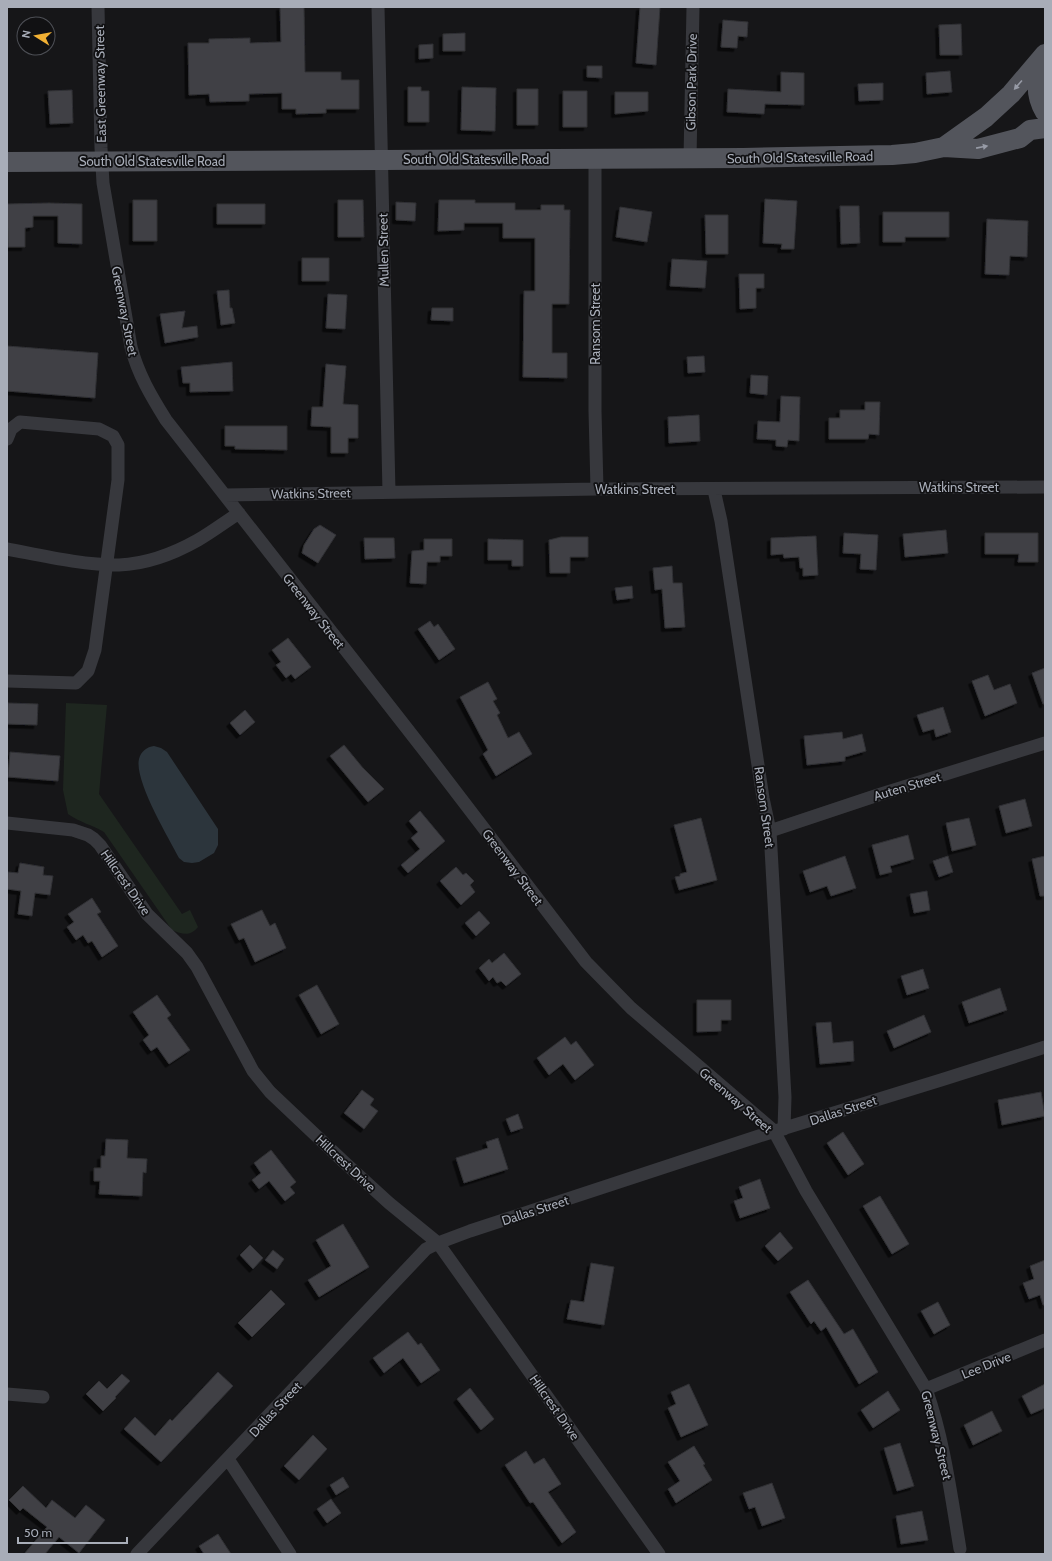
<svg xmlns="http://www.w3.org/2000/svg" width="1052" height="1561" viewBox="0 0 1052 1561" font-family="Cabin,sans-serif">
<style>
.green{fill:#1e261f}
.water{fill:#2c353c}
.building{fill:#404145;stroke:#303034;filter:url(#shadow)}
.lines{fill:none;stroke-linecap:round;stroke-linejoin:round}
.minor{stroke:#37383d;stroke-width:13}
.primary{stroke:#53555c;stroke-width:20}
.oneway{fill:#979ba6}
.labels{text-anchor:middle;stroke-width:3.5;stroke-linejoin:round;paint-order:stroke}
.street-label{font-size:13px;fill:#a8adb8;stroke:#111113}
</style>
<defs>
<filter id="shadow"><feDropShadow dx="-3.5" dy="3.5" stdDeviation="0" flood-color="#0009"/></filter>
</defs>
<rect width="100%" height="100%" fill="#161618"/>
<path class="green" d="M66,703L107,705L99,794L182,914L190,910L198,927C190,937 182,934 172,930L104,832C92,825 79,822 68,814L63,790Z"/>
<path class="water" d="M154,746L161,748L167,752L218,829V845L214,853L199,862L192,863L184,862L179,858C168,837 134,780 139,759C141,751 147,747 154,746Z"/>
<path class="building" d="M280,7H304L305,72H341V80H359V109H326V113L296,114V109H282V93L249,94V101L210,102L209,94L189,95L188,43H209V39L250,38V43L281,42Z
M640,7H660L656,65L636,63Z
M723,20L748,22L747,37L738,36L737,48L721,47Z
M961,24L962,55H940L939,25Z
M465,33V51H443V34Z
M433,44V58L419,59V45Z
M587,66H602V78L587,77Z
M950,71L952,92L927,94L926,73Z
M781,72L804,73V105L765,104L764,114L727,112L728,89L781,92Z
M883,83V100L859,101L858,84Z
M408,87H421V91H429V122H408Z
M462,87L496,88L495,131L461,130Z
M517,89H538V125H517Z
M72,90L73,123L50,124L48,91Z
M563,91H587V127H563Z
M615,92H648V111L615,114Z
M765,199L797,201L794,249H781L782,244L763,243Z
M133,200H157V241H133Z
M338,200H363L364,237H338Z
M439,200H475V203H515V210H541V205H564V210H570L569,304H552V353H567V378L523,377L524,291H535V238H503V223H464V230L438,231Z
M396,202L416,203L415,221L396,220Z
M49,203L82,204V244L58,243V216H33V227L25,228V247H8L7,204Z
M217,204H265V224H217Z
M840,206H859L860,243L841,244Z
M620,207L652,212L647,242L616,237Z
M883,212H949V237H905V242H883Z
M705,215H728V254H706Z
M987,219L1028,221L1027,257L1010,256L1009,275L985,274Z
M302,258H329V281H302Z
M672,259L707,261L705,288L670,286Z
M739,274H764V288H756V308L740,309Z
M229,290L230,308H232L235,323L221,325L217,291Z
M328,294L347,295L345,329L326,328Z
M432,308H453V321L431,320Z
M185,311L182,328L197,326L198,337L165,343L160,314Z
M7,346L98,353L95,398L7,391Z
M704,356L705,372L688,373L687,357Z
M232,362L233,391L190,392V383H183L181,367Z
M326,364L346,366L343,404L358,405V438H348V453H331V427L311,426L312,407H323Z
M751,375L768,376L767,395L750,393Z
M781,396L800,397L799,441L788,440L787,447L776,446V440L757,439L758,421L780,422Z
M865,402H880L879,435L869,434L868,439H829V418H840V410H865Z
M699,415L700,441L669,443L668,417Z
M225,426H287V450L235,449V446H225Z
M320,525L336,535L318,563L302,553L304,545L314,529Z
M946,530L948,553L905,557L903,534Z
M844,533L878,535L876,570L860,569L861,554L843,553Z
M985,533H1038V562H1018L1019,554H985Z
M816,536L818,575L803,576V568H800L799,557L784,558L783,554L771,555V538Z
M561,537H588V557H570V573H550L549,540Z
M364,538H394L395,558L365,559Z
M424,539H452V556H440V562H427L426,584L410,583L412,551L424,550Z
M488,539L523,540V566H512V560H488Z
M672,566L673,583H682L685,627L665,628L662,589L655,590L653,568Z
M632,586L633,598L617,600L615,588Z
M430,621L434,627L438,624L455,649L439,660L418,629Z
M288,638L311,667L295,679L291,674L286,678L276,665L281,662L272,650Z
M1045,668V704H1043L1032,673Z
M988,675L994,690L1010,684L1017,703L985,716L972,681Z
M488,682L497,699L493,701L500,713L497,715L508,738L519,732L532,754L496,776L483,754L488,750L460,697Z
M8,703L38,704L37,725L7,724Z
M943,707L951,732L936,737L934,729L923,732L917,715Z
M245,710L255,722L240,735L230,723Z
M842,732L843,739L862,734L866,751L845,757V761L807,765L804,736Z
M344,745L363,768L384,789L368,802L330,756Z
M10,752L60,756L58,781L8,777Z
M1025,799L1032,826L1006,833L999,806Z
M420,811L445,841L408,873L401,865L420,849L411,838L418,832L409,821Z
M701,818L717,880L679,890L675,877L680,876V874L687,872L674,825Z
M969,818L976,845L952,851L946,823Z
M908,835L914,859L890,866L892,872L880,875L872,845Z
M845,856L856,888L831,896L827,886L810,892L803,871Z
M948,856L953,872L939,877L933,861Z
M1045,856V896H1040L1032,859Z
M20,863L44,867L43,875L53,876L50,895L35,893L32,916L18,914L21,891L7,889L8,872L18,873Z
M456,867L463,875L466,873L474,881L470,885L475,892L461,905L440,881Z
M927,891L930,910L914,913L910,894Z
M92,898L101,912L97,914L118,946L102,957L92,941L88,943L83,935L76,940L67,927L74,922L68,914Z
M262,910L270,926L275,923L286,948L255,962L244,938L239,940L231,924Z
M479,911L490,923L476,936L465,923Z
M504,953L521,974L506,986L501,981L497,983L493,977L489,981L479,968L489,959L492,963Z
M923,969L929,988L907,995L901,976Z
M317,985L339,1024L321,1034L299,995Z
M1000,988L1007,1010L969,1023L962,1002Z
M157,995L171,1015L167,1018L190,1050L169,1064L157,1047L151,1051L143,1040L149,1035L133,1012Z
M697,1000H731V1020H721V1031L697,1032Z
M924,1015L931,1032L894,1048L887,1031Z
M831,1022L833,1043L853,1041L854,1061L820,1064L816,1023Z
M565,1037L571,1045L576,1041L594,1065L575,1080L563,1064L549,1075L537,1058Z
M362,1090L374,1099L370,1105L378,1111L364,1129L344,1113Z
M1041,1092L1045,1116L1002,1125L998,1100Z
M518,1114L523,1128L511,1132L506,1119Z
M843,1132L864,1164L848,1175L827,1143Z
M498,1138L508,1169L464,1183L456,1158L488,1148L486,1142Z
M106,1139L128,1140L127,1158L147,1159L146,1173L143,1172L142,1196L99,1194L100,1181H94V1168H101V1156H105Z
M271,1150L296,1182L290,1187L295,1193L285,1201L269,1181L259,1189L252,1180L261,1173L254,1163Z
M760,1179L770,1208L740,1218L734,1201L743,1198L739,1187Z
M880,1196L909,1244L892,1254L863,1206Z
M343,1224L369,1267L319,1297L308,1280L331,1266L316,1240Z
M780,1232L793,1248L778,1261L765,1246Z
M250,1245L263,1258L253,1269L240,1255Z
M273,1250L284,1259L277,1269L265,1260Z
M1045,1260V1305H1043L1040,1295L1029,1299L1023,1283L1034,1279L1030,1266Z
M591,1263L614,1267L604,1325L567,1319L571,1300L584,1302Z
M808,1280L844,1334L853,1329L878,1372L859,1384L826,1327L821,1331L814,1321L811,1324L790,1292Z
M271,1290L285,1304L252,1337L238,1323Z
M938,1302L950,1325L934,1334L921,1311Z
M408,1332L418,1345L421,1343L440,1370L421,1383L403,1358L384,1373L373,1358Z
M218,1372L233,1386L161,1462L124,1429L135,1417L155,1436L170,1419L172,1421Z
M122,1374L130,1381L115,1397L116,1398L103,1411L86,1394L99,1381L107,1389Z
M689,1384L708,1425L681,1437L668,1408L676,1404L671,1392Z
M1045,1384V1408L1031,1414L1022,1396Z
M470,1388L494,1419L481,1430L457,1399Z
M888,1391L900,1410L873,1428L861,1410Z
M992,1411L1002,1431L973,1445L964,1425Z
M313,1435L327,1449L299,1480L284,1466Z
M900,1443L914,1486L897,1491L884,1448Z
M694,1446L705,1464L703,1465L712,1480L676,1503L668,1489L680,1481L668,1462Z
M526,1451L534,1464L544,1458L561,1484L548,1492L576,1532L562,1543L533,1502L530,1503L505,1465Z
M343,1477L349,1487L336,1495L330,1485Z
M772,1483L785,1518L762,1526L755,1507L749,1509L743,1493Z
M23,1486L46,1508L52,1500L75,1518L86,1505L105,1520L79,1553L59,1537L45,1554H24L47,1527L23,1508L20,1511L9,1500Z
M331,1499L341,1513L327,1523L317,1509Z
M922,1511L928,1540L901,1544L896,1516Z
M218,1534L231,1554H204L199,1546Z"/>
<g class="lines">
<path class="minor" d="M98,7L101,148L103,183L131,347C138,374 151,396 166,420L430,758L586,962L631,1008L774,1131L806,1191L926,1389C944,1440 951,1495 960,1549
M378,7L389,492
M690,158L693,7
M595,159V411L597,489
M7,439L11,429L20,422L99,429L113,436L118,445V480L95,650L88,671L76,683L7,681
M714,490L721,521L763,798L770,831L785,1097L784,1129
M225,495L597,489L1045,487
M7,549C44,556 82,565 119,565C146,564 175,553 198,540C212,532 225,522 239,513
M7,823L73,830L88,835L94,839L100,845L147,914L187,953L197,967L253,1071L270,1092L344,1162L389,1203L438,1243L659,1554
M770,831L878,795L1045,743
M926,1389L1045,1340
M7,1394L43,1397
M228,1459L290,1554
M137,1554L426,1249L438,1243L470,1231L759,1136L941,1080L1045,1047"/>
<path class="primary" d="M1043,58C1037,77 1034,94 1045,112
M944,147L986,117L1011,94L1045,54
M7,162L743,158L892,155L915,153L944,147L978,149L1020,138L1030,130L1045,128"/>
</g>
<defs><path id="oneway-solid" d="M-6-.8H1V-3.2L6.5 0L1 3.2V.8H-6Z"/></defs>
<g class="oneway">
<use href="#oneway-solid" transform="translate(1018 85) rotate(131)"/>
<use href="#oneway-solid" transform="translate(982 147) rotate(-11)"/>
</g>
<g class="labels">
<g class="street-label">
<text transform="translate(691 82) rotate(-89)" y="5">Gibson Park Drive</text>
<text transform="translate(100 84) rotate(-91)" y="5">East Greenway Street</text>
<text transform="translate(800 157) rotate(-1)" y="5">South Old Statesville Road</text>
<text x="476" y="164">South Old Statesville Road</text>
<text x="152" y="166">South Old Statesville Road</text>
<text transform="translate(383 250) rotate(-91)" y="5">Mullen Street</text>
<text transform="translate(125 311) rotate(79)" y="5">Greenway Street</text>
<text transform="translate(595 324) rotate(-90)" y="5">Ransom Street</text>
<text x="959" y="492">Watkins Street</text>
<text x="635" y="494">Watkins Street</text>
<text transform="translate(311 493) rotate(-1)" y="5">Watkins Street</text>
<text transform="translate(314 611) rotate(52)" y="5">Greenway Street</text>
<text transform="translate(907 786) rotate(-17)" y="5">Auten Street</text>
<text transform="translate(765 807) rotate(82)" y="5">Ransom Street</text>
<text transform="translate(513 867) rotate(53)" y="5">Greenway Street</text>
<text transform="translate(126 882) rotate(55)" y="5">Hillcrest Drive</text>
<text transform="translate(736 1100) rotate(41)" y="5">Greenway Street</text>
<text transform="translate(843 1110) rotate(-18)" y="5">Dallas Street</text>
<text transform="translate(346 1163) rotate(43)" y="5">Hillcrest Drive</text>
<text transform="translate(535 1210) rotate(-18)" y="5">Dallas Street</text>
<text transform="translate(986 1365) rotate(-22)" y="5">Lee Drive</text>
<text transform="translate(555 1407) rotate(55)" y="5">Hillcrest Drive</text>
<text transform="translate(275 1409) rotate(-47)" y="5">Dallas Street</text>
<text transform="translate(937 1435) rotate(76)" y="5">Greenway Street</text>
</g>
</g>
<rect width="1052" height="1561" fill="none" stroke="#a8adb8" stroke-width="16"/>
<g transform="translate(36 36) rotate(281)"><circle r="19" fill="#111113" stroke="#4d4f55"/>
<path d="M0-3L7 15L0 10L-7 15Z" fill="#f2b134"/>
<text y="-6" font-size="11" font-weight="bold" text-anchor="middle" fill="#a8adb8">N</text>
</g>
<path d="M18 1537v6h109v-6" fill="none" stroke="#a8adb8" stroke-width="2"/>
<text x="24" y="1537" font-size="12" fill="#a8adb8" stroke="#111113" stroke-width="3" paint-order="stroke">50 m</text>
</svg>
